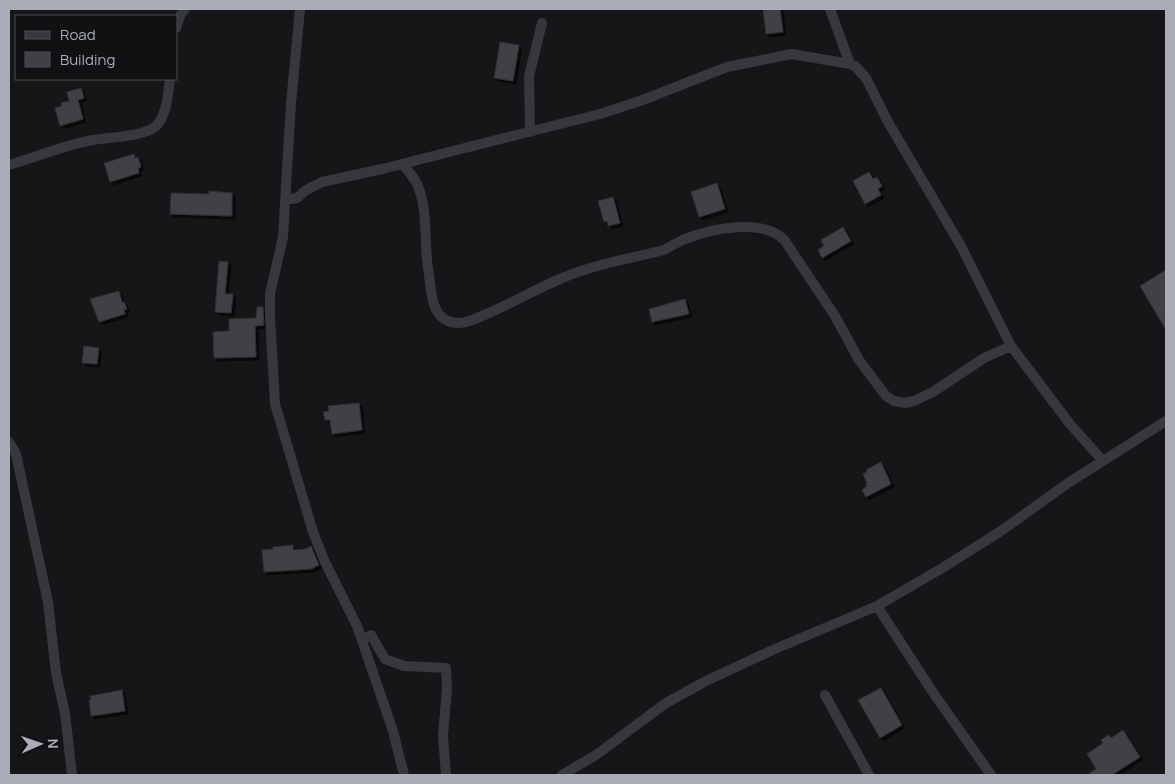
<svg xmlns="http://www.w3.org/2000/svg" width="1175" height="784" viewBox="0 0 1175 784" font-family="Manrope,sans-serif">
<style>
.building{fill:#404145;stroke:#303034;filter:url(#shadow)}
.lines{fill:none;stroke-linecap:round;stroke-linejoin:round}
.minor{stroke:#37383d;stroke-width:10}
</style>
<defs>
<filter id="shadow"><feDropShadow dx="3" dy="3" stdDeviation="0" flood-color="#0009"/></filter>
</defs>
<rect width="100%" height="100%" fill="#161618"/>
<path class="building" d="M763,9H780L783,32L766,34Z
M500,42L519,45L513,81L494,78Z
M81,88L84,98L78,100L83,119L60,126L55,108L62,106L61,103L69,101L67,92Z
M134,154L135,158L138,157L141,167L138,168L139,173L110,182L104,163Z
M869,172L873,179L877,177L882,186L878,189L881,195L865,204L853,181Z
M717,183L725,209L699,217L691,192Z
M209,191L232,193V216L170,214L171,193L209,194Z
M613,197L620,223L608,226L607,221L604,222L598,201Z
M843,227L851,241L822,258L818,250L824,246L821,240Z
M219,261L228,262L225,294H233L231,313L215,312Z
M1166,270V330L1140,286Z
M119,291L122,302H124L127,309L124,310L125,314L99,322L90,299Z
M685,299L689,314L652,322L649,309Z
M257,307H263L264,325L255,326L256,357L214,358L213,332L229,331V319L256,318Z
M84,346L99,348L97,364L82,363Z
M359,403L362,430L332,434L330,420H325L323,412L329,411L328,406Z
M881,462L891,484L866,497L862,490L867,486L866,484L867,483L863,474L867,472L866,470Z
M293,545V550L306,549L311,546L319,565L311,569L264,572L262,550L273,549V547Z
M881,688L902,725L880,738L858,700Z
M122,690L125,711L91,716L89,700H91L90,696Z
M1123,730L1140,757L1112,775H1087L1096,769L1087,754L1103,743L1101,740L1109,735L1111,738Z"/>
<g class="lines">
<path class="minor" d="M300,9L291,103L283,237L270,294V316L275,404L313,532L324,560L357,626L393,731L404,775
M830,9L850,64
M176,28L181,14L185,9
M530,132L529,76L542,23
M402,164C409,172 416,179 419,189C428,214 424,243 428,268C431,285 430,312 446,320C461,328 476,318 489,313C515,302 539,287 565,277C596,264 632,258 664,250C671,246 678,242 685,239C711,229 764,217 785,241L835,316L859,360L886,396L894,401L905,403L914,401L933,392L984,358L1011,346
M9,165C37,157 64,145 93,140C109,137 144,137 156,126C167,115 168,94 170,79
M285,200L297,198L306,190L322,182L382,169L600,114L640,101L727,67L792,54L850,64L855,66L866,78L888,122L961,246L1011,346L1070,424L1102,460
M9,442L16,454L48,602L56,673L65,713L72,775
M877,606L932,691L991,775
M362,640L371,635L385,659L404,666L446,668L447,689L443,735L446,775
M825,695L869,775
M562,775L596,755L666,703L706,681L775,649L877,606L944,567L1001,531L1068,483L1166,421"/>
</g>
<rect width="1175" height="784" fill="none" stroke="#a8adb8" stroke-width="20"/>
<rect x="15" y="15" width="162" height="65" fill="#111113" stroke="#4d4f55"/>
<rect x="25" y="31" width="25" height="8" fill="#37383d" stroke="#4d4f55"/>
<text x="60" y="40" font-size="15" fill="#a8adb8">Road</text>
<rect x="25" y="52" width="25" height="15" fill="#404145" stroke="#4d4f55"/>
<text x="60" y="65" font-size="15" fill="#a8adb8">Building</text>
<g transform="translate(40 744) rotate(88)" stroke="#111113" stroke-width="4" paint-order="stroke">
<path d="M0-4L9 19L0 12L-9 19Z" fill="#a8adb8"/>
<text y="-8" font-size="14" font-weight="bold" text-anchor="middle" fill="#a8adb8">N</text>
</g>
</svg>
